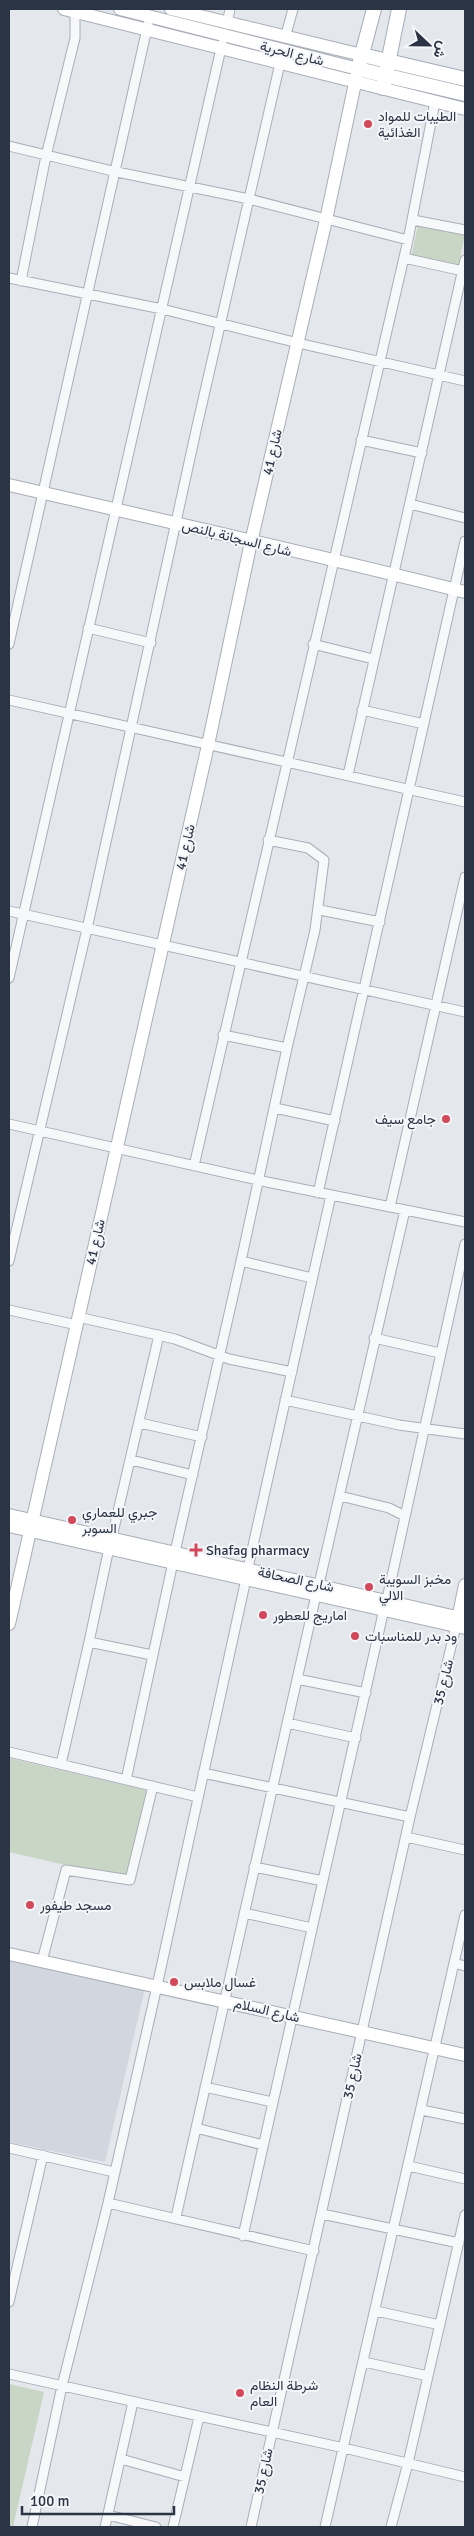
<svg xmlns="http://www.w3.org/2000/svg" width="474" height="2536" viewBox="0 0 474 2536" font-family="Signika,Vazirmatn,sans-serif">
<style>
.built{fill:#d2d6de}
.green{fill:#c9d6c5}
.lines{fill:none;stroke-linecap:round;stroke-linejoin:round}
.street-casing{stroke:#a9aeb7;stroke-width:11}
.secondary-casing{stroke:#a9aeb7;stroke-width:14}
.primary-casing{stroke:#a3abb8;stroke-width:16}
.street{stroke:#f7f8fa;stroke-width:9}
.secondary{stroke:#fff;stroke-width:12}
.primary{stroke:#fff;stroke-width:14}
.poi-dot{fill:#d1495b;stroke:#f4f6f9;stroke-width:2}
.labels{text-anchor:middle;stroke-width:4;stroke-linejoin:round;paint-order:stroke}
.street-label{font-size:14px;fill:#2b3445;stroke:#f4f6f9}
.poi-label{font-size:14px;fill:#2b3445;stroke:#f4f6f9;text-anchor:start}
</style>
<rect width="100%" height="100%" fill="#e4e7ec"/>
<path class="built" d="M9,1957L145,1988L105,2162L9,2142Z"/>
<path class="green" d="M418,225L465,235L458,267L411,257Z
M9,1758L149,1791L129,1880L9,1852Z
M9,2384L44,2392L13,2527H9Z"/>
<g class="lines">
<defs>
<path id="street" d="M227,24L230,9
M285,38L293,9
M9,146L117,172L249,199L408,240
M413,220L465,230
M404,258L463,271
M9,278L162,309L298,343L465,381
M21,281L46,156L75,38V9
M361,440L422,453
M410,504L465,518
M88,628L151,643
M9,644L148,24
M313,644L373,659
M9,700L465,802
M362,710L424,724
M348,775L465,260
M320,910L380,922
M9,911L465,1012
M9,978L222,44
M223,1035L287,1048
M275,1108L335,1121
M9,1124L262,1181L465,1222
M194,1166L408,240L435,102
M318,1193L465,541
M390,1207L465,877
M9,1261L87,929L197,426L281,59
M241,1261L312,1278
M9,1310L77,1325
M78,1317L175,1339L229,1359L292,1372
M374,1338L440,1353
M285,1400L399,1425L465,1434
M140,1423L202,1437
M131,1460L193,1475
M340,1496L389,1508L405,1516
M112,1537L159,1335
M109,1548L89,1642L152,1655
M175,1552L241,1261L287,1048L315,930L324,860L308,848L268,840
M248,1568L331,1195
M319,1584L405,1210
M387,1599L465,1244
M297,1679L366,1693
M287,1723L356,1738
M9,1752L198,1797
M61,1764L89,1642
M203,1773L410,1817
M126,1780L173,1562
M406,1837L465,1850
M254,1867L323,1881
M244,1913L312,1928
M42,1961L66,1870L130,1880L153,1786
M454,1963L465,1966
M205,2087L272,2102
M422,2110L465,2119
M196,2128L263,2145
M9,2148L114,2172
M409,2166L465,2179
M108,2203L314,2251
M322,2214L459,2243
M176,2217L316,1595
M243,2236L384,1609
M9,2302L43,2155
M376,2311L440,2325
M364,2362L428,2376
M9,2374L344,2448L465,2477
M121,2459L185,2477
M108,2515L156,2527
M32,2527L62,2386L108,2203L157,1986L246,1579
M105,2527L133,2402
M173,2527L199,2417
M251,2527L410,1817L456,1626
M325,2527L465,1915
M391,2527L408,2463L465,2215"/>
<path id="secondary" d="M64,9L465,109
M171,9L362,55
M9,485C161,520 314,554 465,592
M9,1515L465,1619
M9,1526L465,1628
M9,1624L208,745L251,542L326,220L358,69L120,9
M457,1624L465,1585
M9,1954L465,2055"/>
<path id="primary" d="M374,9L358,69L465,94
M362,55L465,79
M383,88L399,9"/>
</defs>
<use href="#street" class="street-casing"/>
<use href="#secondary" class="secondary-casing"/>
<use href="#primary" class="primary-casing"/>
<use href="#street" class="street"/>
<use href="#secondary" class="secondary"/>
<use href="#primary" class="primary"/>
</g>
<g class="poi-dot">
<circle cx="368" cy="124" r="5"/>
<circle cx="446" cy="1119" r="5"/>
<circle cx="72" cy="1520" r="5"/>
<path d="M193.5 1542.5h5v5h5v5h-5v5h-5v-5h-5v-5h5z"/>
<circle cx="369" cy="1587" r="5"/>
<circle cx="263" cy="1615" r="5"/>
<circle cx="355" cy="1636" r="5"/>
<circle cx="30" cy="1905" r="5"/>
<circle cx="174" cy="1982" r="5"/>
<circle cx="240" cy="2393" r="5"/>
</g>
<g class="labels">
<g class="street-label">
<text transform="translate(292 53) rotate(14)" y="5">شارع الحرية</text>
<text transform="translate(272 452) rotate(-77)" y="5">شارع 41</text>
<text transform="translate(237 538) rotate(14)" y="5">شارع السجانة بالنص</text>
<text transform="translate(185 847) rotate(-77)" y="5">شارع 41</text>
<text transform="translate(95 1242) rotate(-77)" y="5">شارع 41</text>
<text transform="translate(296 1579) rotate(12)" y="5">شارع الصحافة</text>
<text transform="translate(443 1682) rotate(-76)" y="5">شارع 35</text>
<text transform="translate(267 2010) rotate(13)" y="5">شارع السلام</text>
<text transform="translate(352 2076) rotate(-78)" y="5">شارع 35</text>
<text transform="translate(263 2471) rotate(-78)" y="5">شارع 35</text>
</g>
<g class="poi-label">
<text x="378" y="121">الطيبات للمواد<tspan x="378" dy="16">الغذائية</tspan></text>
<text x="436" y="1124" text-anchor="end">جامع سيف</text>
<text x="82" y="1517">جبري للعماري<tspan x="82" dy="16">السوبر</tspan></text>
<text x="206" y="1555">Shafag pharmacy</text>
<text x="379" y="1584">مخبز السويبة<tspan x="379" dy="16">الالي</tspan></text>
<text x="273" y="1620">اماريج للعطور</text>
<text x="365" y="1641">ود بدر للمناسبات</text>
<text x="40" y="1910">مسجد طيفور</text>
<text x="184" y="1987">غسال ملابس</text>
<text x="250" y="2390">شرطة النظام<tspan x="250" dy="16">العام</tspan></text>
</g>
</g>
<rect width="474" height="2536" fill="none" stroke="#2b3445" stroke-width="20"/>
<g transform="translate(429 45) rotate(112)" stroke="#f4f6f9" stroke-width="4" paint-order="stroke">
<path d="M0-4L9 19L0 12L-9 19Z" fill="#2b3445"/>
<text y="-8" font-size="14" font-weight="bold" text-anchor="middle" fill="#2b3445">ش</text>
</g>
<path d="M22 2506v8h152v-8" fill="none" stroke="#2b3445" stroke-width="2.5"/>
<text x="30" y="2506" font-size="15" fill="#2b3445" stroke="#f4f6f9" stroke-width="4" paint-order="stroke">100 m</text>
</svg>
